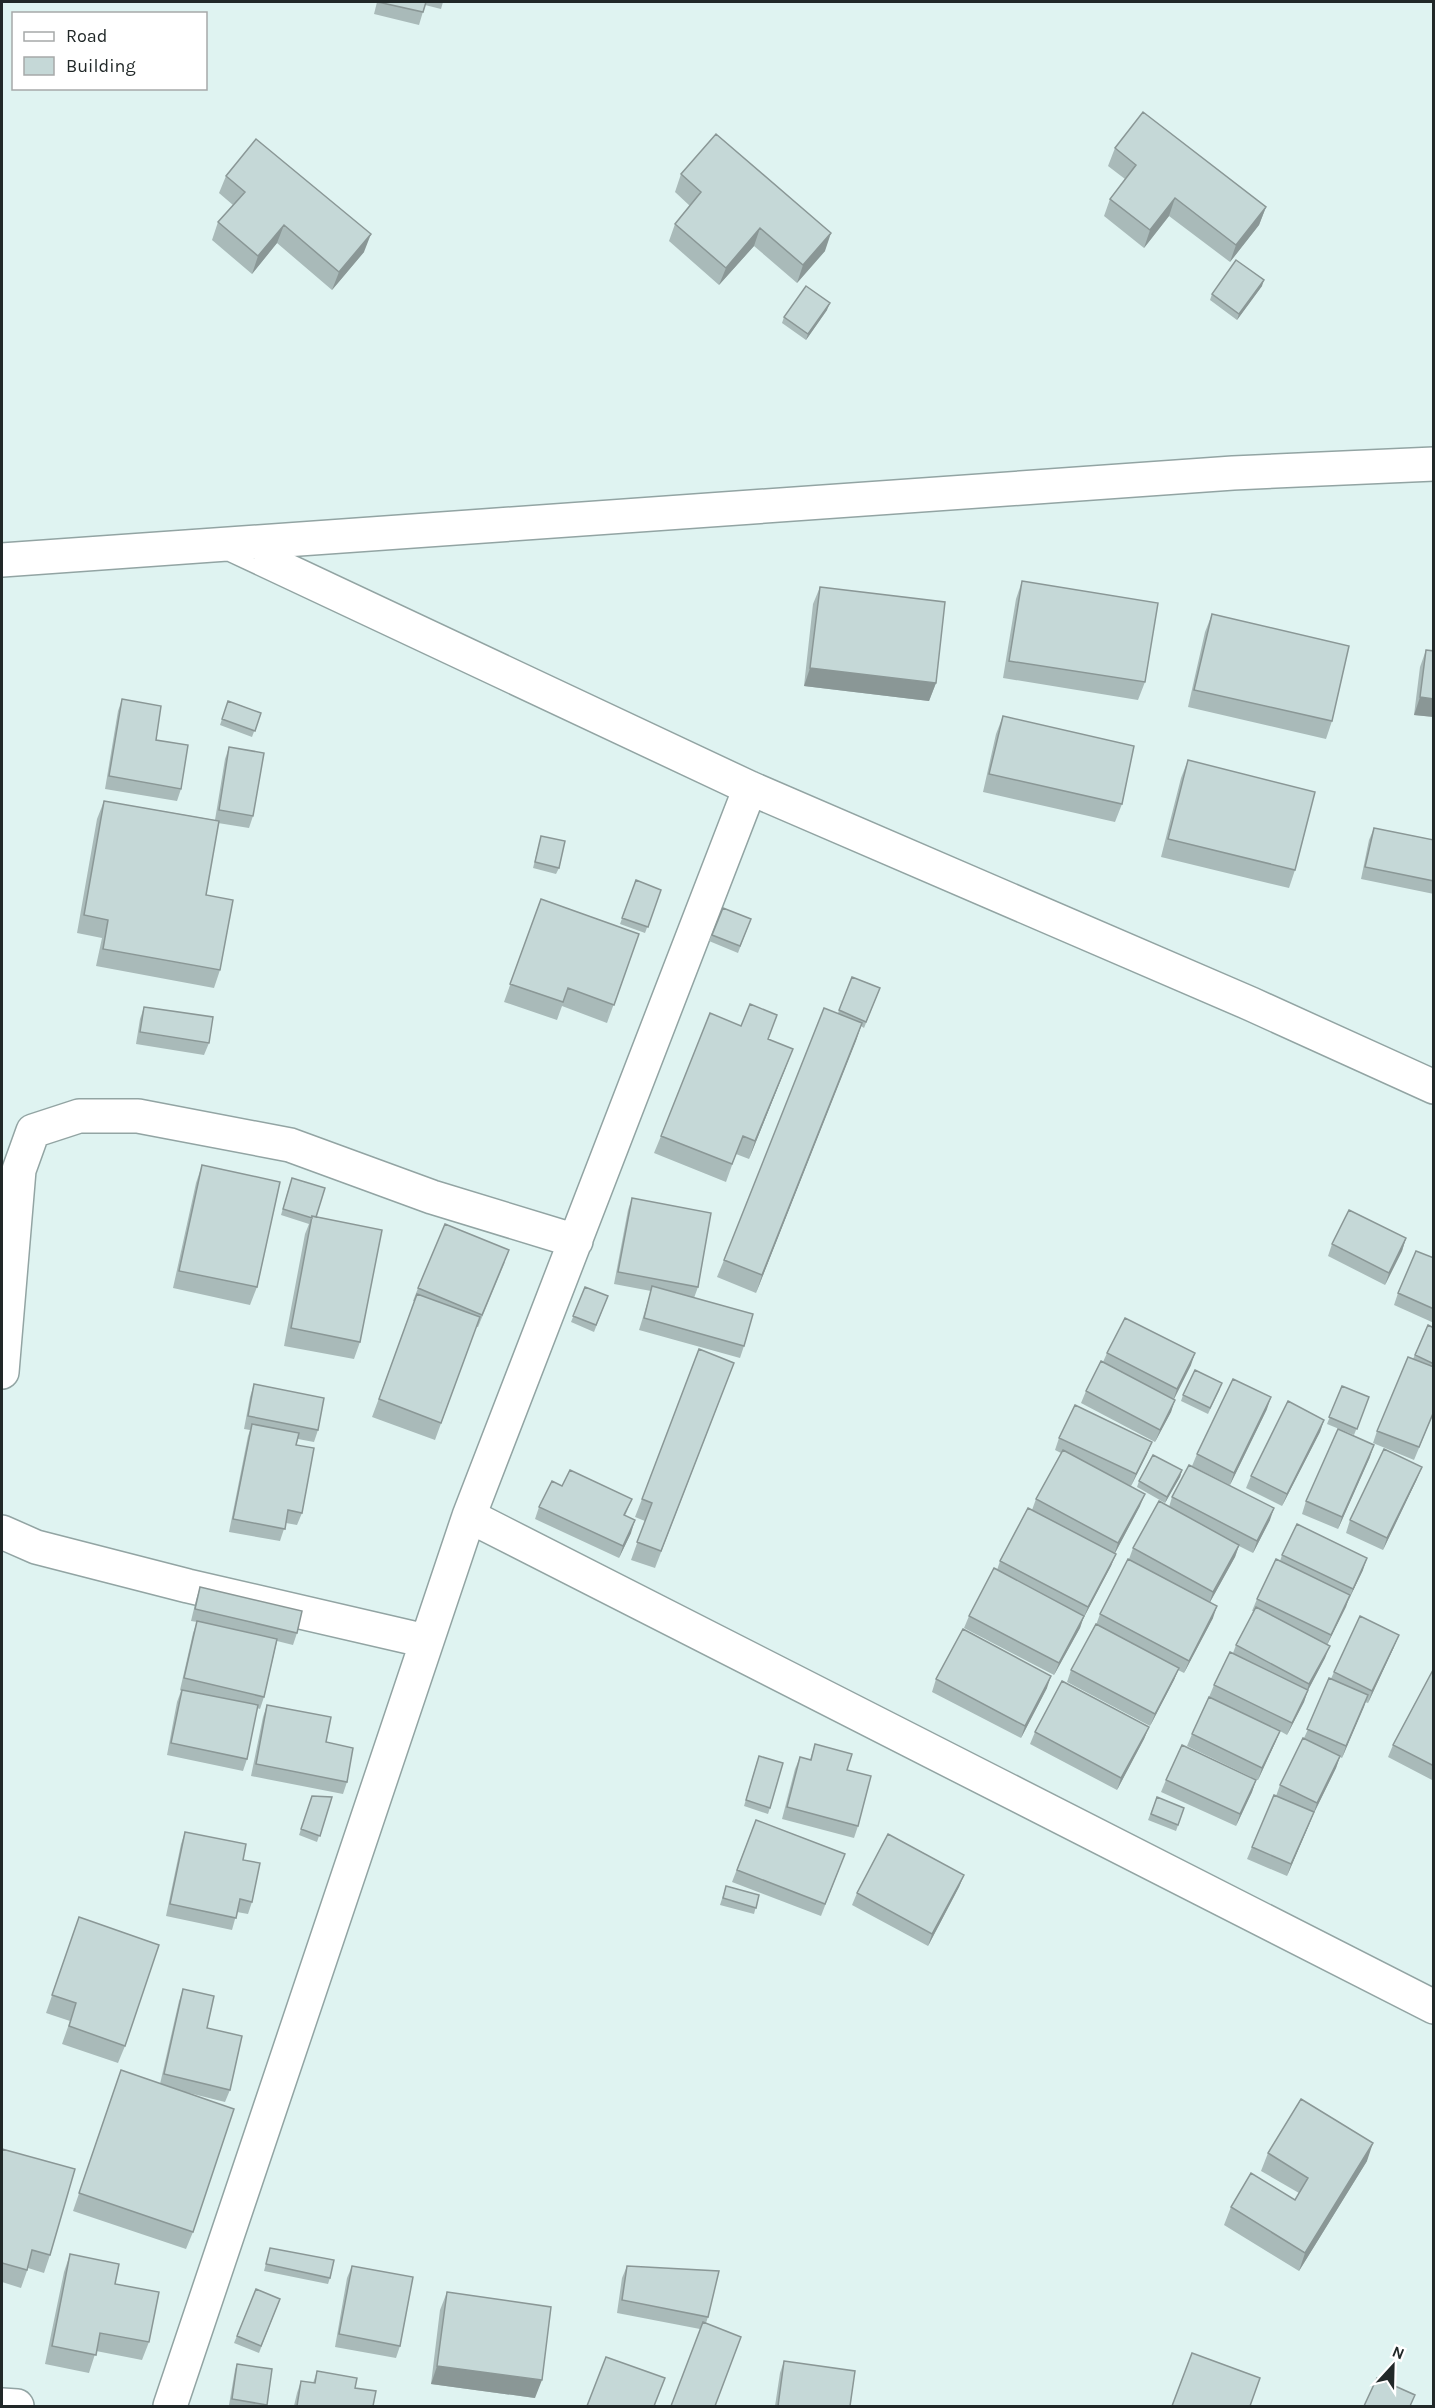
<svg xmlns="http://www.w3.org/2000/svg" width="1435" height="2408" viewBox="0 0 1435 2408" font-family="Karla,sans-serif">
<style>
.lines{fill:none;stroke-linecap:round;stroke-linejoin:round}
.minor-casing{stroke:#92a4a3;stroke-width:36}
.minor{stroke:#fff;stroke-width:33}
.wall{fill:#a9bab9}
.shaded-wall{fill:#8a9796}
.building{fill:#c5d8d7;stroke:#8a9796;stroke-width:1.5}
</style>
<rect width="100%" height="100%" fill="#dff3f1"/>
<g class="lines">
<defs>
<path id="minor" d="M235,546L750,788L1251,1004L1434,1087
M2,560L1233,473L1434,464
M2,1372L19,1170L33,1131L79,1116H138L290,1145L432,1197L576,1241
M469,1516L1434,2007
M2,1532L36,1547L188,1586L426,1641
M2,2405L17,2406
M170,2406L469,1516L750,788"/>
</defs>
<use href="#minor" class="minor-casing"/>
<use href="#minor" class="minor"/>
</g>
<path class="wall" d="M377,2H443L441,9L425,5L419,25L374,14Z
M1115,148L1266,207L1259,225L1230,262L1169,216L1144,248L1104,216L1110,199L1125,179L1108,166Z
M681,174L825,251L797,283L754,246L719,285L669,241L675,224L690,206L675,192Z
M226,176L364,252L332,290L277,243L252,274L212,240L218,222L233,205L219,193Z
M1262,286L1237,320L1210,300L1212,294Z
M827,310L806,340L782,323L784,317Z
M1022,581L1145,682L1138,700L1003,678L1016,599Z
M820,587L936,683L929,701L804,686L813,604Z
M1212,614L1332,721L1326,739L1188,707L1205,632Z
M1426,650L1434,717L1414,715L1420,667Z
M122,699L156,740L181,789L177,801L105,789L118,711Z
M228,701L261,713L252,737L220,725Z
M1003,716L1122,804L1115,822L983,792L996,734Z
M229,747L253,816L249,828L218,823L206,895L220,970L214,988L96,966L102,938L77,933L97,819L104,801L215,820L225,759Z
M1188,760L1295,870L1289,888L1161,857L1181,778Z
M1374,828L1434,840V894L1361,879L1369,840Z
M541,836L559,868L556,874L533,868Z
M636,880L661,890L645,933L620,924Z
M541,899L639,934L607,1023L562,1006L557,1020L504,1002Z
M723,908L751,919L738,953L709,941Z
M852,977L880,988L864,1028L861,1026L756,1293L717,1277L724,1260L838,1013Z
M144,1007L209,1043L204,1055L136,1044L140,1019Z
M768,1039L786,1067L749,1159L736,1154L726,1182L654,1153L661,1136Z
M202,1165L257,1287L250,1305L173,1288L196,1183Z
M290,1184L316,1217L360,1342L354,1359L284,1346L305,1234L309,1224L281,1215Z
M632,1198L698,1287L694,1298L744,1346L740,1358L639,1330L651,1291L614,1284L628,1210Z
M1406,1238L1402,1251L1385,1285L1328,1256L1332,1244Z
M1434,1258V1323L1394,1305L1398,1293Z
M505,1262L478,1327H476L435,1440L372,1417L415,1301H413L418,1288Z
M585,1287L608,1296L594,1332L571,1322Z
M1428,1325L1434,1328V1412L1414,1460L1373,1443L1377,1431L1413,1359Z
M1107,1353L1191,1365L1174,1399L1171,1412L1155,1442L1081,1403L1086,1391L1103,1362Z
M734,1363L655,1568L631,1560L645,1521L635,1517L642,1499Z
M254,1384L318,1430L314,1442L298,1439L296,1445L302,1513L297,1525L286,1523L280,1541L229,1532L248,1436L250,1430L244,1429L250,1397Z
M1342,1386L1369,1397L1354,1435L1327,1424Z
M1220,1389L1208,1414L1181,1401L1183,1395Z
M1267,1409L1230,1485L1192,1466L1197,1454Z
M1324,1420L1320,1432L1282,1506L1246,1488L1251,1476Z
M1059,1438L1152,1442L1147,1454L1131,1486L1121,1481L1140,1506L1115,1553L1111,1566L1083,1619L1080,1628L1054,1675L964,1628L969,1616L997,1570L1000,1561L1032,1510L1036,1499L1061,1453L1055,1450Z
M1370,1457L1338,1529L1302,1514L1306,1501Z
M1182,1470L1180,1477L1165,1503L1137,1487L1139,1481Z
M1417,1479L1383,1550L1346,1533L1350,1520Z
M562,1486L632,1499L625,1516L631,1533L619,1558L535,1519L539,1507Z
M1172,1497L1270,1520L1253,1553L1239,1546L1235,1557L1210,1602L1213,1618L1184,1673L1178,1670L1174,1680L1150,1726L1067,1682L1071,1670L1096,1625L1100,1614L1129,1559L1133,1548L1169,1507Z
M1282,1555L1363,1570L1327,1645L1325,1658L1308,1690L1304,1702L1287,1735L1280,1731L1275,1743L1258,1780H1256L1252,1792L1236,1826L1161,1792L1166,1780L1251,1777L1187,1746L1192,1734L1259,1721L1209,1697L1214,1685L1233,1653L1236,1645L1254,1611H1252L1257,1599L1280,1561Z
M200,1587L297,1633L293,1645L277,1641L264,1697L260,1709L257,1708L247,1759L243,1771L167,1755L177,1702L181,1691L180,1690L193,1633L197,1622L191,1621L196,1600Z
M1394,1647L1368,1703L1365,1702L1342,1758L1340,1757L1336,1768L1313,1815L1287,1876L1247,1859L1252,1847L1276,1796L1280,1785L1304,1738L1334,1672Z
M1434,1668V1781L1388,1757L1393,1745Z
M936,1679L1047,1688L1021,1738L932,1692Z
M267,1705L326,1742L347,1782L343,1794L251,1776L263,1717Z
M1149,1727L1144,1739L1117,1790L1030,1744L1035,1732Z
M815,1744L847,1770L858,1826L854,1838L782,1819L795,1769L800,1757L810,1760Z
M757,1762L770,1808L768,1814L744,1806Z
M312,1796L332,1797L317,1842L299,1835Z
M1157,1797L1184,1808L1176,1831L1148,1820Z
M756,1820L845,1854L821,1916L732,1882Z
M185,1832L243,1860L252,1902L248,1914L237,1912L232,1930L166,1916L181,1844Z
M964,1875L959,1887L928,1946L852,1905L857,1893Z
M726,1886L759,1895L754,1914L720,1905Z
M79,1917L125,2046L118,2063L62,2044L70,2021L46,2013Z
M183,1989L207,2028L230,2090L225,2102L185,2092L193,2232L186,2249L73,2211L121,2070L160,2084L179,2001Z
M2,2149L50,2255L44,2273L28,2268L21,2288L2,2282Z
M1268,2153L1367,2161L1299,2271L1224,2225L1231,2207L1295,2200L1299,2193L1261,2171Z
M270,2248L330,2278L328,2284L264,2271Z
M70,2254L115,2284L149,2342L142,2360L96,2351L89,2373L45,2364L64,2272Z
M352,2266L400,2346L396,2358L335,2347L347,2278Z
M627,2266L708,2317L706,2323L700,2329L617,2313L622,2278Z
M256,2289L280,2299L259,2353L234,2343Z
M447,2292L535,2398L431,2384L440,2310Z
M784,2361L850,2406H775L780,2373Z
M237,2364L267,2405V2406H237L229,2405L235,2370Z
M317,2371L355,2388L373,2406H294L297,2393L301,2381L313,2383Z"/>
<path class="shaded-wall" d="M1175,198L1169,216L1144,248L1150,230Z
M1266,207L1259,225L1230,262L1236,245Z
M284,225L277,243L252,274L258,256Z
M760,228L754,246L719,285L726,268Z
M831,233L825,251L797,283L803,265Z
M371,234L364,252L332,290L339,272Z
M1264,280L1262,286L1237,320L1239,314Z
M830,303L827,310L806,340L808,334Z
M810,668L936,683L929,701L804,686Z
M1420,697L1434,699V717L1414,715Z
M862,1023L856,1041L756,1293L762,1275Z
M793,1049L786,1067L749,1159L755,1141Z
M1406,1238L1402,1251L1385,1285L1389,1273Z
M1195,1353L1191,1365L1173,1401L1177,1389Z
M1271,1397L1267,1409L1230,1485L1234,1473Z
M1175,1400L1171,1412L1155,1442L1160,1430Z
M1324,1420L1320,1432L1282,1506L1287,1494Z
M1152,1442L1147,1454L1131,1486L1136,1474Z
M1374,1445L1370,1457L1338,1529L1342,1517Z
M1422,1467L1417,1479L1383,1550L1387,1538Z
M1182,1470L1180,1477L1165,1503L1167,1497Z
M1145,1494L1140,1506L1114,1555L1118,1543Z
M1274,1508L1270,1520L1253,1553L1257,1541Z
M635,1520L631,1533L619,1558L623,1546Z
M1239,1545L1235,1557L1209,1604L1213,1592Z
M1116,1554L1111,1566L1083,1619L1088,1607Z
M1367,1558L1363,1570L1348,1601L1353,1589Z
M1350,1595L1346,1607L1326,1647L1331,1635Z
M1217,1606L1213,1618L1184,1673L1189,1661Z
M1084,1616L1080,1628L1054,1675L1059,1663Z
M1399,1635L1394,1647L1368,1703L1372,1691Z
M1330,1646L1325,1658L1305,1696L1309,1684Z
M1179,1668L1174,1680L1150,1726L1155,1714Z
M1051,1676L1047,1688L1021,1738L1025,1726Z
M1308,1690L1304,1702L1287,1735L1292,1723Z
M1368,1695L1364,1707L1342,1758L1346,1746Z
M1149,1727L1144,1739L1117,1790L1121,1778Z
M1280,1731L1275,1743L1258,1780L1262,1768Z
M1340,1756L1336,1768L1313,1815L1317,1803Z
M1256,1780L1252,1792L1236,1826L1240,1814Z
M1314,1812L1309,1825L1287,1876L1291,1864Z
M964,1875L959,1887L928,1946L932,1934Z
M1373,2143L1367,2161L1299,2271L1305,2253Z
M437,2366L542,2380L535,2398L431,2384Z"/>
<path class="building" d="M378,2H426L423,12Z
M1143,112L1266,207L1236,245L1175,198L1150,230L1110,199L1136,165L1115,148Z
M716,134L831,233L803,265L760,228L726,268L675,224L701,192L681,174Z
M256,139L371,234L339,272L284,225L258,256L218,222L245,192L226,176Z
M1236,260L1264,280L1239,314L1212,294Z
M806,286L830,303L808,334L784,317Z
M1022,581L1158,603L1145,682L1009,661Z
M820,587L945,602L936,683L810,668Z
M1212,614L1349,646L1332,721L1194,690Z
M1426,650L1434,651V699L1420,697Z
M122,699L161,706L156,740L188,745L181,789L109,776Z
M228,701L261,713L255,731L222,719Z
M1003,716L1134,746L1122,804L989,774Z
M229,747L264,753L253,816L219,810Z
M1188,760L1315,792L1295,870L1168,839Z
M104,801L219,821L206,895L233,900L220,970L103,949L108,920L84,915Z
M1374,828L1434,840V881L1365,867Z
M541,836L565,841L559,868L535,862Z
M636,880L661,890L648,927L622,918Z
M541,899L639,934L614,1005L568,988L563,1002L510,984Z
M723,908L751,919L740,946L712,935Z
M852,977L880,988L866,1022L839,1010Z
M750,1004L777,1015L768,1039L793,1049L755,1141L743,1136L732,1164L661,1136L710,1013L741,1026Z
M144,1007L213,1017L209,1043L140,1032Z
M824,1008L862,1023L762,1275L724,1260Z
M202,1165L280,1182L257,1287L179,1271Z
M292,1178L325,1188L316,1217L312,1216V1218L283,1209Z
M632,1198L711,1213L698,1287L618,1272Z
M1349,1210L1406,1238L1389,1273L1332,1244Z
M312,1216L382,1230L360,1342L291,1328Z
M445,1224L509,1250L482,1315L418,1288Z
M1416,1251L1434,1258V1309L1398,1293Z
M652,1286L753,1314L744,1346L644,1318Z
M585,1287L608,1296L596,1325L573,1316Z
M417,1294L480,1317L441,1423L379,1399Z
M1125,1318L1195,1353L1177,1389L1107,1353Z
M1428,1325L1434,1328V1364L1415,1355Z
M699,1349L734,1363L661,1551L637,1542L652,1503L642,1499Z
M1408,1357L1434,1367V1411L1419,1447L1377,1431Z
M1101,1361L1175,1400L1160,1430L1086,1391Z
M1195,1370L1222,1383L1210,1408L1183,1395Z
M1233,1379L1271,1397L1234,1473L1197,1454Z
M254,1384L324,1398L318,1430L248,1416Z
M1342,1386L1369,1397L1357,1429L1329,1417Z
M1288,1401L1324,1420L1287,1494L1251,1476Z
M1075,1405L1152,1442L1136,1474L1059,1438Z
M252,1424L299,1433L296,1445L314,1448L302,1513L288,1510L285,1529L233,1519Z
M1338,1429L1374,1445L1342,1517L1306,1501Z
M1384,1449L1422,1467L1387,1538L1350,1520Z
M1063,1450L1145,1494L1118,1543L1036,1499Z
M1153,1455L1182,1470L1167,1497L1139,1481Z
M1189,1465L1274,1508L1257,1541L1172,1497Z
M570,1470L632,1499L624,1515L635,1520L623,1546L539,1507L552,1481L562,1486Z
M1159,1501L1239,1545L1213,1592L1133,1548Z
M1028,1508L1116,1554L1088,1607L1000,1561Z
M1297,1524L1367,1558L1353,1589L1282,1555Z
M1128,1559L1217,1606L1189,1661L1100,1614Z
M1276,1559L1350,1595L1331,1635L1257,1599Z
M994,1568L1084,1616L1059,1663L969,1616Z
M200,1587L302,1611L297,1633L195,1609Z
M1256,1607L1330,1646L1309,1684L1236,1645Z
M1360,1616L1399,1635L1372,1691L1334,1672Z
M197,1621L277,1639L264,1697L184,1678Z
M1096,1624L1179,1668L1155,1714L1071,1670Z
M963,1629L1051,1676L1025,1726L936,1679Z
M1230,1652L1308,1690L1292,1723L1214,1685Z
M1434,1668V1766L1393,1745Z
M1329,1678L1368,1695L1346,1746L1307,1729Z
M1062,1681L1149,1727L1121,1778L1035,1732Z
M182,1690L258,1705L247,1759L171,1743Z
M1209,1697L1280,1731L1262,1768L1192,1734Z
M267,1705L331,1717L326,1742L353,1748L347,1782L256,1764Z
M1303,1738L1340,1756L1317,1803L1280,1785Z
M815,1744L852,1754L847,1770L871,1776L858,1826L787,1807L800,1757L811,1760Z
M1182,1745L1256,1780L1240,1814L1166,1780Z
M759,1756L783,1763L770,1808L746,1800Z
M1274,1795L1314,1812L1291,1864L1252,1847Z
M312,1796L332,1797L320,1836L301,1829Z
M1157,1797L1184,1808L1178,1825L1151,1814Z
M756,1820L845,1854L825,1904L737,1870Z
M185,1832L246,1844L243,1860L260,1863L252,1902L240,1899L236,1918L170,1904Z
M888,1834L964,1875L932,1934L857,1893Z
M726,1886L759,1895L756,1908L723,1898Z
M79,1917L159,1945L125,2046L69,2026L76,2003L52,1995Z
M183,1989L214,1996L207,2028L242,2036L230,2090L164,2074Z
M121,2070L234,2109L193,2232L79,2193Z
M1301,2099L1373,2143L1305,2253L1231,2207L1251,2173L1295,2200L1308,2178L1268,2153Z
M2,2149L75,2169L50,2255L32,2250L27,2270L2,2263Z
M270,2248L334,2260L330,2278L266,2264Z
M70,2254L119,2264L115,2284L159,2292L149,2342L100,2333L96,2355L52,2346Z
M352,2266L413,2277L400,2346L339,2334Z
M627,2266L719,2271L708,2317L622,2300Z
M256,2289L280,2299L261,2346L237,2336Z
M447,2292L551,2307L542,2380L437,2366Z
M703,2322L741,2337L715,2406H671Z
M1192,2353L1260,2378L1250,2406H1172Z
M606,2357L665,2378L654,2406H587Z
M784,2361L855,2371L850,2406H778Z
M237,2364L272,2369L267,2405L232,2399Z
M317,2371L357,2378L355,2388L376,2391L373,2406H297L301,2381L315,2383Z
M1377,2378L1415,2395L1410,2406H1364Z"/>
<rect width="1435" height="2408" fill="none" stroke="#212828" stroke-width="6"/>
<rect x="12" y="12" width="195" height="78" fill="#ffffff" stroke="#a6a9a9" stroke-width="1.5"/>
<rect x="24" y="32" width="30" height="9" fill="#ffffff" stroke="#a6a9a9" stroke-width="1.5"/>
<text x="66" y="42" font-size="18" fill="#212828">Road</text>
<rect x="24" y="57" width="30" height="18" fill="#c5d8d7" stroke="#a6a9a9" stroke-width="1.5"/>
<text x="66" y="72" font-size="18" fill="#212828">Building</text>
<g transform="translate(1393 2366) rotate(22)" stroke="#ffffff" stroke-width="4.5" paint-order="stroke">
<path d="M0-4.5L10 22L0 15L-10 22Z" fill="#212828"/>
<text y="-9" font-size="16" font-weight="bold" text-anchor="middle" fill="#212828">N</text>
</g>
</svg>
